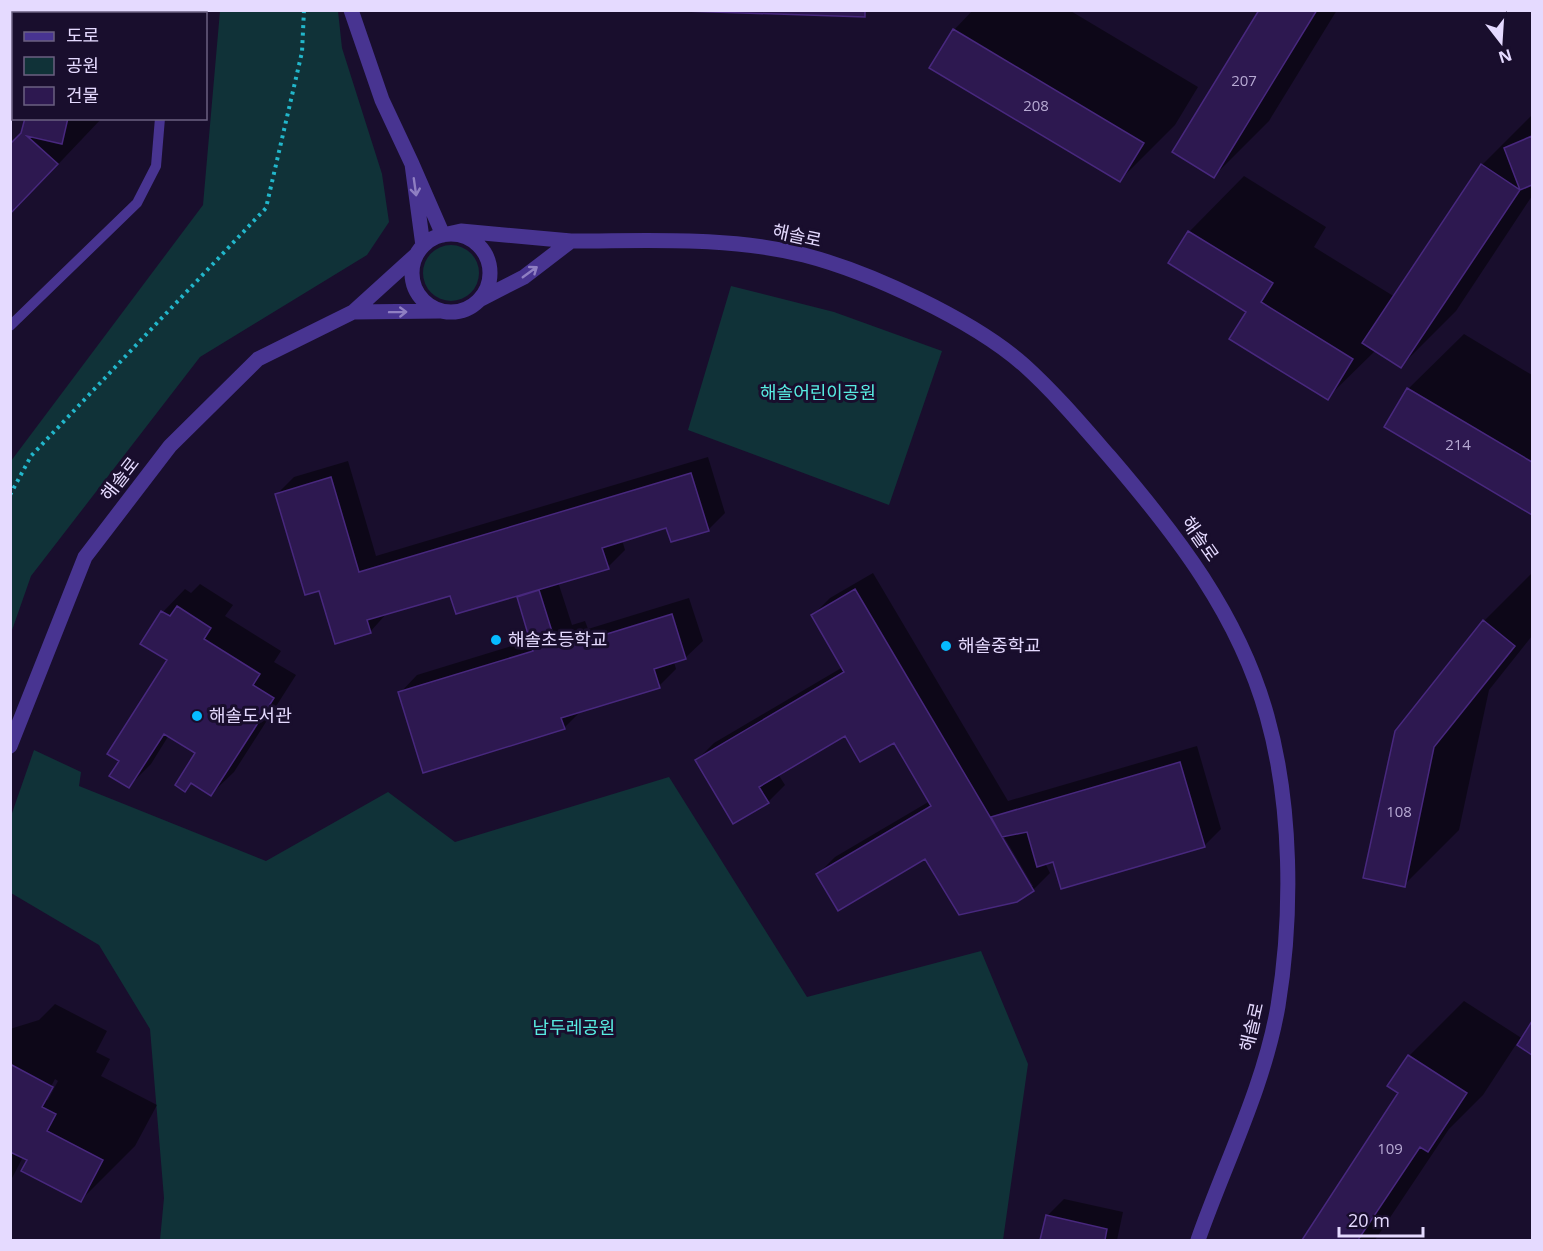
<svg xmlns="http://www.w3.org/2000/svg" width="1543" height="1251" viewBox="0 0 1543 1251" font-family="'Open Sans','Noto Sans KR',sans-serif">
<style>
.green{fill:#103238}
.shadow{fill:#0007;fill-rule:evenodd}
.building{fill:#2d1850;stroke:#48287e;stroke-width:1.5}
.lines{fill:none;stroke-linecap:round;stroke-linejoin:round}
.path{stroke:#22b7cb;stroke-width:4;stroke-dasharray:3 4.5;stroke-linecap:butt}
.service{stroke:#483491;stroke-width:10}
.minor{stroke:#483491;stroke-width:15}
.oneway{stroke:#8f7fc2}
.poi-dot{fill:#06bbff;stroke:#190e2d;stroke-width:2}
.labels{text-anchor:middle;stroke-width:6;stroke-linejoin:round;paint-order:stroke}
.number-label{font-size:15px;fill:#b7aad3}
.street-label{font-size:18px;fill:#e5daff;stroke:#190e2d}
.park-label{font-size:18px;fill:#58ede2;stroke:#190e2d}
.poi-label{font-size:18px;fill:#e5daff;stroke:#190e2d;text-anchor:start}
</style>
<rect width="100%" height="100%" fill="#190e2d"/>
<path class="green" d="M220,11H338L342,48L382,174L389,222L367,255L200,357L31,576L11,633V461L203,205Z
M423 273a28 28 0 1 1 56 0a28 28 0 1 1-56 0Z
M731,286L834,312L942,351L889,505L688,430Z
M34,750L81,772L79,786L266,861L388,792L455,842L669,777L807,997L981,951L1028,1064L1003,1240H160L164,1198L150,1029L99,945L11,893V816Z"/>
<path class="shadow" d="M73,10H135V14H70Z
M973,10H1069L1198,87L1175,125L1120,180L954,30Z
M1260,10H1337L1269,121L1214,176Z
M1532,115V196L1456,311L1401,366L1376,350L1327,398L1248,311L1189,232L1244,176L1326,227L1314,247L1395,297L1482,165Z
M27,118H102L10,215V147L23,134Z
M1464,334L1532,375V513L1386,426L1408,389Z
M708,457L725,513L708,530L667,527L622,540L625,550L608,567L558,582L572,625L585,621L588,629L689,598L703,641L685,658L674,662L676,669L659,686L581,711L564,728L400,693L417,675L531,640L518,595L451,594L387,613L370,632L320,589L277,494L294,477L348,461L376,556Z
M873,573L1008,801L1197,746L1221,829L1204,846L1045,863L1050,873L1033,890L926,857L818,874L835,857L930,801L895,741L845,734L778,774L785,785L768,802L697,760L714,743L843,667L813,615L830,598ZM1000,830L1033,886H1030L997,831Z
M1532,573V636L1489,690L1459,830L1404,885L1365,877L1484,621Z
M200,584L233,605L225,616L281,651L274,662L296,675L234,772L211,794L193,782L185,790L197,753L169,735L151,764L129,786L121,761L169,660L163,612L185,589L191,593Z
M1464,1001L1523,1039L1532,1024V1053L1517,1043L1483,1095L1449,1129L1375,1240H1304L1400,1093L1409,1056Z
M55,1004L107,1031L96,1052L110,1059L101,1076L157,1105L135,1146L80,1201L23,1157L10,1182V1029L39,1020ZM55,1079L58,1081L48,1100H44Z
M1064,1199L1123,1212L1117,1240H1042L1047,1216Z"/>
<path class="building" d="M655,10H865V17Z
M1259,10H1317L1214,178L1172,152Z
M953,29L1144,143L1120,182L929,68Z
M25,118H68L62,144L27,136L58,164L10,214V144L21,133Z
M1532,136V185L1520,190L1504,148Z
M1481,164L1520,190L1401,368L1362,343Z
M1188,231L1273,283L1261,302L1353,359L1328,400L1229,339L1246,312L1168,263Z
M1407,388L1532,462V515L1384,427Z
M691,473L709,531L671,542L666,528L602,548L609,569L456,614L450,596L367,620L371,633L335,644L319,591L305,595L275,494L331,477L359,572Z
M855,589L1034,891L1017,902L959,915L925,859L838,911L816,874L931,806L894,743L860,762L845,736L759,787L769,803L733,824L695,760L844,672L811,615Z
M539,590L555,641L568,637L571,645L672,614L686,659L654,669L660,688L561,718L565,729L423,773L398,692L533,651L517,597Z
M177,606L211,628L204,639L260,674L253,685L274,698L211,796L191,783L185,792L175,785L195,753L164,734L129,788L109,776L119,761L107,754L167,660L140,644L161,611L170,616Z
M1483,620L1515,646L1434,747L1405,887L1363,878L1395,731Z
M1180,762L1205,847L1061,889L1053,862L1037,867L1027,832L1002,837L991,817Z
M1532,1021V1055L1517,1045Z
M1408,1055L1467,1093L1428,1152L1420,1147L1358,1240H1302L1398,1093L1387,1086Z
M10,1064L53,1087L42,1107L56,1114L47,1131L103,1160L81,1202L21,1171L27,1160L10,1152Z
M1046,1215L1107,1229L1105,1240H1040Z"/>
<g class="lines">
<path class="path" d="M10,495L31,456L266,208L302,52L304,10"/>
<path class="service" d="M120,10L121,14
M10,326L137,203L156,166L160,118"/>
<path class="minor" d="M351,10L382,100L412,164
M412 273a39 39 0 1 1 78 0a39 39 0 1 1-78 0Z
M571,241C649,241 728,236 804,255C870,272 973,320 1024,365C1055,393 1082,425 1109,456C1176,534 1239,615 1267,716C1292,805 1293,915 1278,1006C1264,1087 1225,1163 1198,1240
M423,246L412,164L443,235L461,231L571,241L524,277L479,300
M353,312L440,311
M10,746L85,557L170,446L258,359L353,312L417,254"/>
</g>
<defs><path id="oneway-shaft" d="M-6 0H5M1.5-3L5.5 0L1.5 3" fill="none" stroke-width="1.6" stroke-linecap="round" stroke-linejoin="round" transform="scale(1.5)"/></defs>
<g class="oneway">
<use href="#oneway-shaft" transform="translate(415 187) rotate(82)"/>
<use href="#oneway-shaft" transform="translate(530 272) rotate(-36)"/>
<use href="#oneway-shaft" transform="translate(398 312) rotate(-1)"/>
</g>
<g class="poi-dot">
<circle cx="496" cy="640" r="6"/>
<circle cx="946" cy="646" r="6"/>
<circle cx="197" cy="716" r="6"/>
</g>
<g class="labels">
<g class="number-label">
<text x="1244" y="86">207</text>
<text x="1036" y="111">208</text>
<text x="1458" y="450">214</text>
<text x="1399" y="817">108</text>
<text x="1390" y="1154">109</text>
</g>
<g class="street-label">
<text transform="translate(797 236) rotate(12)" y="6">해솔로</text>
<text transform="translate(120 479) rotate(-52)" y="6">해솔로</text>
<text transform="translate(1200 539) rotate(55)" y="6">해솔로</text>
<text transform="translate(1252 1027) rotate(-77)" y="6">해솔로</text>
</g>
<g class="park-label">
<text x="818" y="399">해솔어린이공원</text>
<text x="574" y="1034">남두레공원</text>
</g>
<g class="poi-label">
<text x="508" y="646">해솔초등학교</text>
<text x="958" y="652">해솔중학교</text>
<text x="209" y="722">해솔도서관</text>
</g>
</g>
<rect width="1543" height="1251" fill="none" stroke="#e5daff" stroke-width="24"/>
<rect x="12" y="12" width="195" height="108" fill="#190e2d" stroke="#6b6081" stroke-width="1.5"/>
<rect x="24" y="32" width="30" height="9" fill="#483491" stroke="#6b6081" stroke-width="1.5"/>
<text x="66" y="42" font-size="18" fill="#e5daff">도로</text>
<rect x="24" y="57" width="30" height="18" fill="#103238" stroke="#6b6081" stroke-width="1.5"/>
<text x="66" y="72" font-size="18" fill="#e5daff">공원</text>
<rect x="24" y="87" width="30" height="18" fill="#2d1850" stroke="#6b6081" stroke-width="1.5"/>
<text x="66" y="102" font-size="18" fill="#e5daff">건물</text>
<g transform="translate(1501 42) rotate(163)" stroke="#190e2d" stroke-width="4.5" paint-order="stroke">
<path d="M0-4.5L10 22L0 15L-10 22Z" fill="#e5daff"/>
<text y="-9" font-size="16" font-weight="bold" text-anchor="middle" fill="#e5daff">N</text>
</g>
<path d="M1339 1227v9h84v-9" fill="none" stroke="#e5daff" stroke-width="3"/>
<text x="1348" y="1227" font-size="18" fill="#e5daff" stroke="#190e2d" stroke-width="4.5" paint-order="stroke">20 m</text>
</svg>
